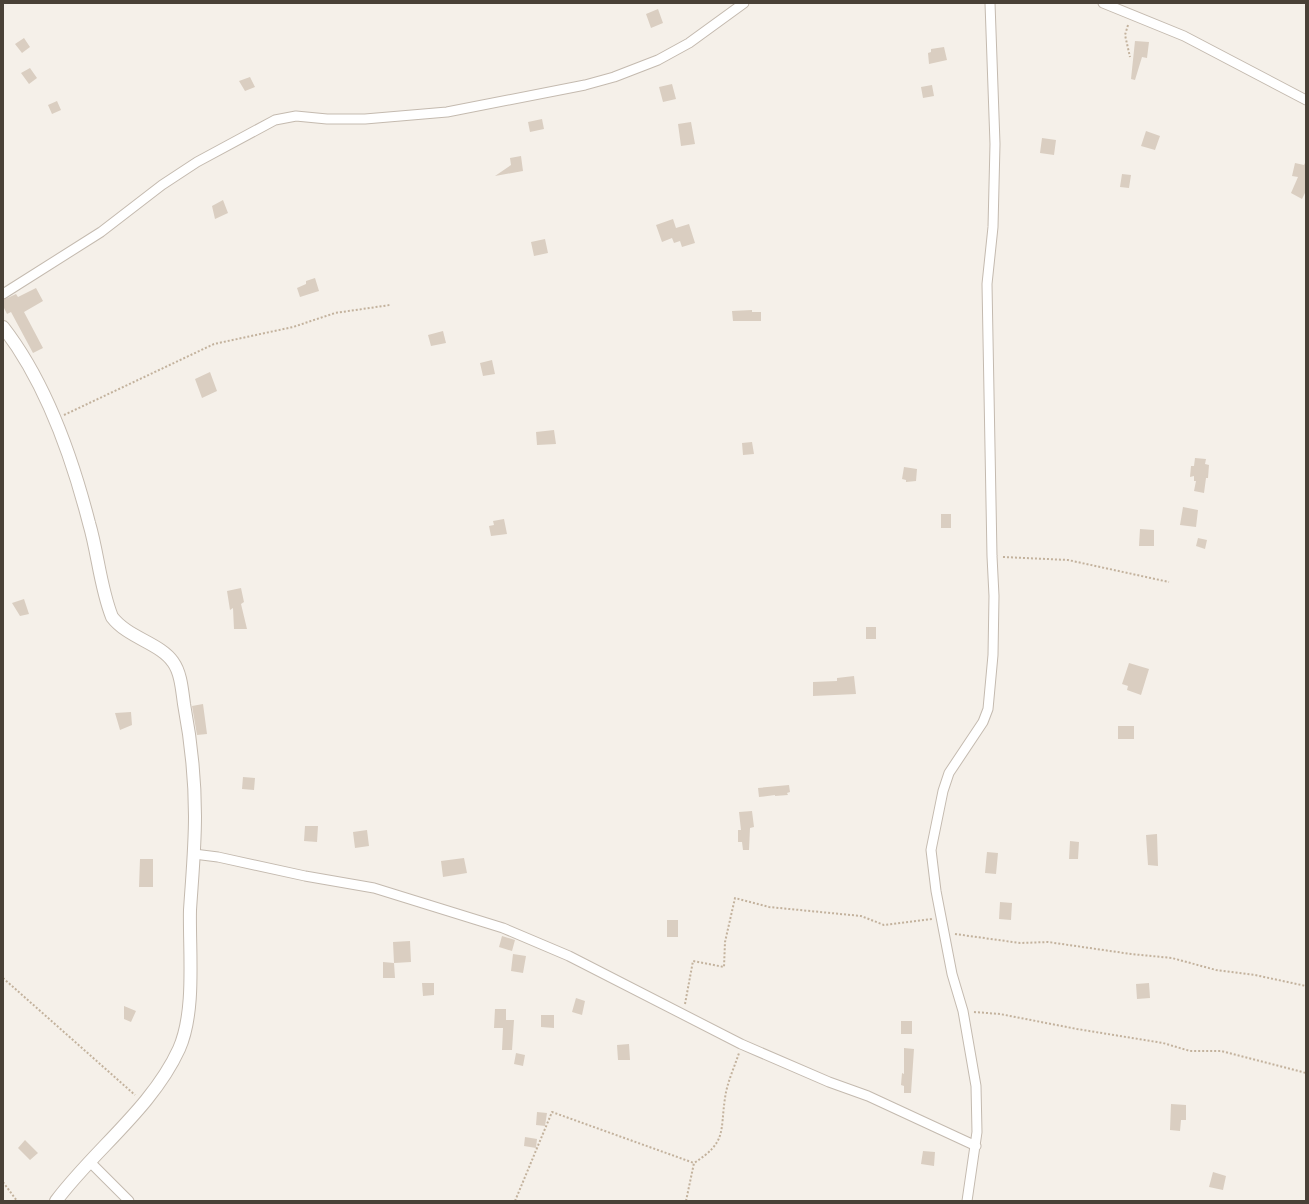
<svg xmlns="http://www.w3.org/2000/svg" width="1309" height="1204" viewBox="0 0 1309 1204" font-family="Commissioner,sans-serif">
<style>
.building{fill:#dacec1}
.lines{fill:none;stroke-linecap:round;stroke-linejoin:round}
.minor-casing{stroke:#c4baaf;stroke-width:11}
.tertiary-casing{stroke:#c4baaf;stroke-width:14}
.path{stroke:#c3b29d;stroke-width:2;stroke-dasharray:2 2;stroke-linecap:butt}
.minor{stroke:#fff;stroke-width:9}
.tertiary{stroke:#fff;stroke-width:12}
</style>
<rect width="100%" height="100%" fill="#f5f0e9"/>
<path class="building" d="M658,9L663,23L651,28L646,14Z
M24,38L30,47L22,53L15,44Z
M1135,41L1149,42L1147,58L1142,57L1135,80L1131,79Z
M944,47L947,60L929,64L928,53L931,52V49Z
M30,68L37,78L29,84L21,73Z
M250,77L255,87L245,91L239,81Z
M672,84L676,99L663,102L659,87Z
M932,85L934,96L923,98L921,87Z
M57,101L61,110L52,114L48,105Z
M542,119L544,129L530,132L528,122Z
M691,122L695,144L681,146L678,124Z
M1146,131L1160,136L1155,150L1141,146Z
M1042,138L1056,140L1054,155L1040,153Z
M521,156L523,171L495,176L511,165L510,158Z
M1306,161V191L1302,199L1291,193L1298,177L1292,176L1295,163L1304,165Z
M1122,174L1131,175L1129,188L1120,187Z
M223,200L228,213L215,219L212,206Z
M673,219L676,228L689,224L695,243L682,247L680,241L674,243L672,238L662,242L656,225Z
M545,239L548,253L534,256L531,242Z
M315,278L319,291L300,297L297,288L306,284V281Z
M36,288L43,301L24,312L43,348L33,353L11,312L7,314L3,306V300L16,294L18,297Z
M752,310V312H761V321H733L732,311Z
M443,331L446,343L431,346L428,335Z
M492,360L495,374L483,376L480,363Z
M210,372L217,391L202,398L195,379Z
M554,430L556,444L537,445L536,432Z
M752,442L754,454L743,455L742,443Z
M1195,458L1206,459L1205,464L1209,465L1208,478H1206L1204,493L1194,491L1196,481H1194V476L1190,477L1191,466H1194Z
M904,467L917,469L916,481L906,482V480L902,479Z
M1183,507L1198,510L1196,527L1180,525Z
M941,514H951V528H941Z
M504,519L507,534L491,536L489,526L494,525L493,521Z
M1140,529L1154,530V546H1139Z
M1198,538L1207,540L1205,549L1196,546Z
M241,588L244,602L241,604L247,629H234L233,608L230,610L227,591Z
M24,599L29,614L20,616L12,603Z
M866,627H876V639H866Z
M1129,663L1149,669L1141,695L1127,690L1128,686L1122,684Z
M854,676L856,694L813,696V682L837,681V678Z
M203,704L207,734L197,735L192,706Z
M131,712L132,725L120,730L115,713Z
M1118,726H1134V739H1118Z
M243,777L255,778L254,790L242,789Z
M789,785L790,792L787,793L788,795L775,796V795L759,797L758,788Z
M752,811L754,827L750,828L749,850H743L742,842H738V830H741L739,812Z
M305,826H318L317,842L304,841Z
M367,830L369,846L355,848L353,832Z
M1157,834L1158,866L1148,865L1146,835Z
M1070,841L1079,842L1078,859H1069Z
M987,852L998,853L996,874L985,873Z
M464,858L467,873L443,877L441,861Z
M140,859H153V887H139Z
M1000,902L1012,903L1011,920L999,919Z
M667,920H678V937H667Z
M502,936L515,940L512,951L499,947Z
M410,941L411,962L394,963L393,942Z
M513,954L526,956L523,973L511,971Z
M383,962L394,963L395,978H383Z
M422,983H434V995L423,996Z
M1149,983L1150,998L1137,999L1136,984Z
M576,998L585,1001L582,1015L572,1012Z
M124,1006L136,1011L131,1022L124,1019Z
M495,1009H506V1020H514L512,1050H502L503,1028H494Z
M541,1015H554V1028L541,1027Z
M901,1021H912V1034H901Z
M629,1044L630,1060H618L617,1045Z
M904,1048L914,1049L911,1093H904V1086L901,1085L902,1073L904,1074Z
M516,1053L525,1055L523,1066L514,1064Z
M1171,1104L1186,1105V1120H1181L1180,1131L1170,1130Z
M537,1112L547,1113L545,1126L536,1125Z
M525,1137L537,1139L536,1148L524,1146Z
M25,1140L38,1153L30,1160L18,1148Z
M923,1151L935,1152L934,1166L921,1164Z
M1213,1172L1226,1176L1223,1190L1209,1187Z"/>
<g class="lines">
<defs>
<path id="minor" d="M1103,3L1184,36L1306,100
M3,294L101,232L162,185L197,162L275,120L296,116L327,119H365L447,112L585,85L614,77L658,60L689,43L744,3
M194,854L218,857L305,876L374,888L503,928L569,956L741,1044L829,1082L868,1096L976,1146
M90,1162L129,1201
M967,1201L977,1132L976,1086L963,1011L952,974L936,891L931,850L943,791L949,773L983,722L988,709L993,655L994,596L992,556L987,284L993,227L995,144L990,3"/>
<path id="tertiary" d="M3,327C45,381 72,457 89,523C98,553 100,587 112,617C128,638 160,643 173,662C181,673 182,690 184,704C191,741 195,779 195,816C195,848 192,879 190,910C189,951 196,1011 179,1049C152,1108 94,1150 56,1201"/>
</defs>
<use href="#minor" class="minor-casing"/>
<use href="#tertiary" class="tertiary-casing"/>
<path class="path" d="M1128,25L1125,35L1130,57
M64,415L214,344L293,327L335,313L390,305
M1003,557L1068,560L1169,582
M955,934L1020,943L1048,942L1131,954L1172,958L1216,970L1255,975L1306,986
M3,978L135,1095
M685,1004L693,961L724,967L725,942L735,898L769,907L861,916L884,925L932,919
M974,1012L1000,1014L1077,1029L1163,1043L1190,1051H1221L1306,1073
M3,1182L17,1201
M515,1201L552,1112L694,1163
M686,1201L694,1163C727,1142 720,1132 725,1098C727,1083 734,1068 739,1053"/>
<use href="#minor" class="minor"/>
<use href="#tertiary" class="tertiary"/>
</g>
<rect width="1309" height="1204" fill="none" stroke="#494137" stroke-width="8"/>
</svg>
